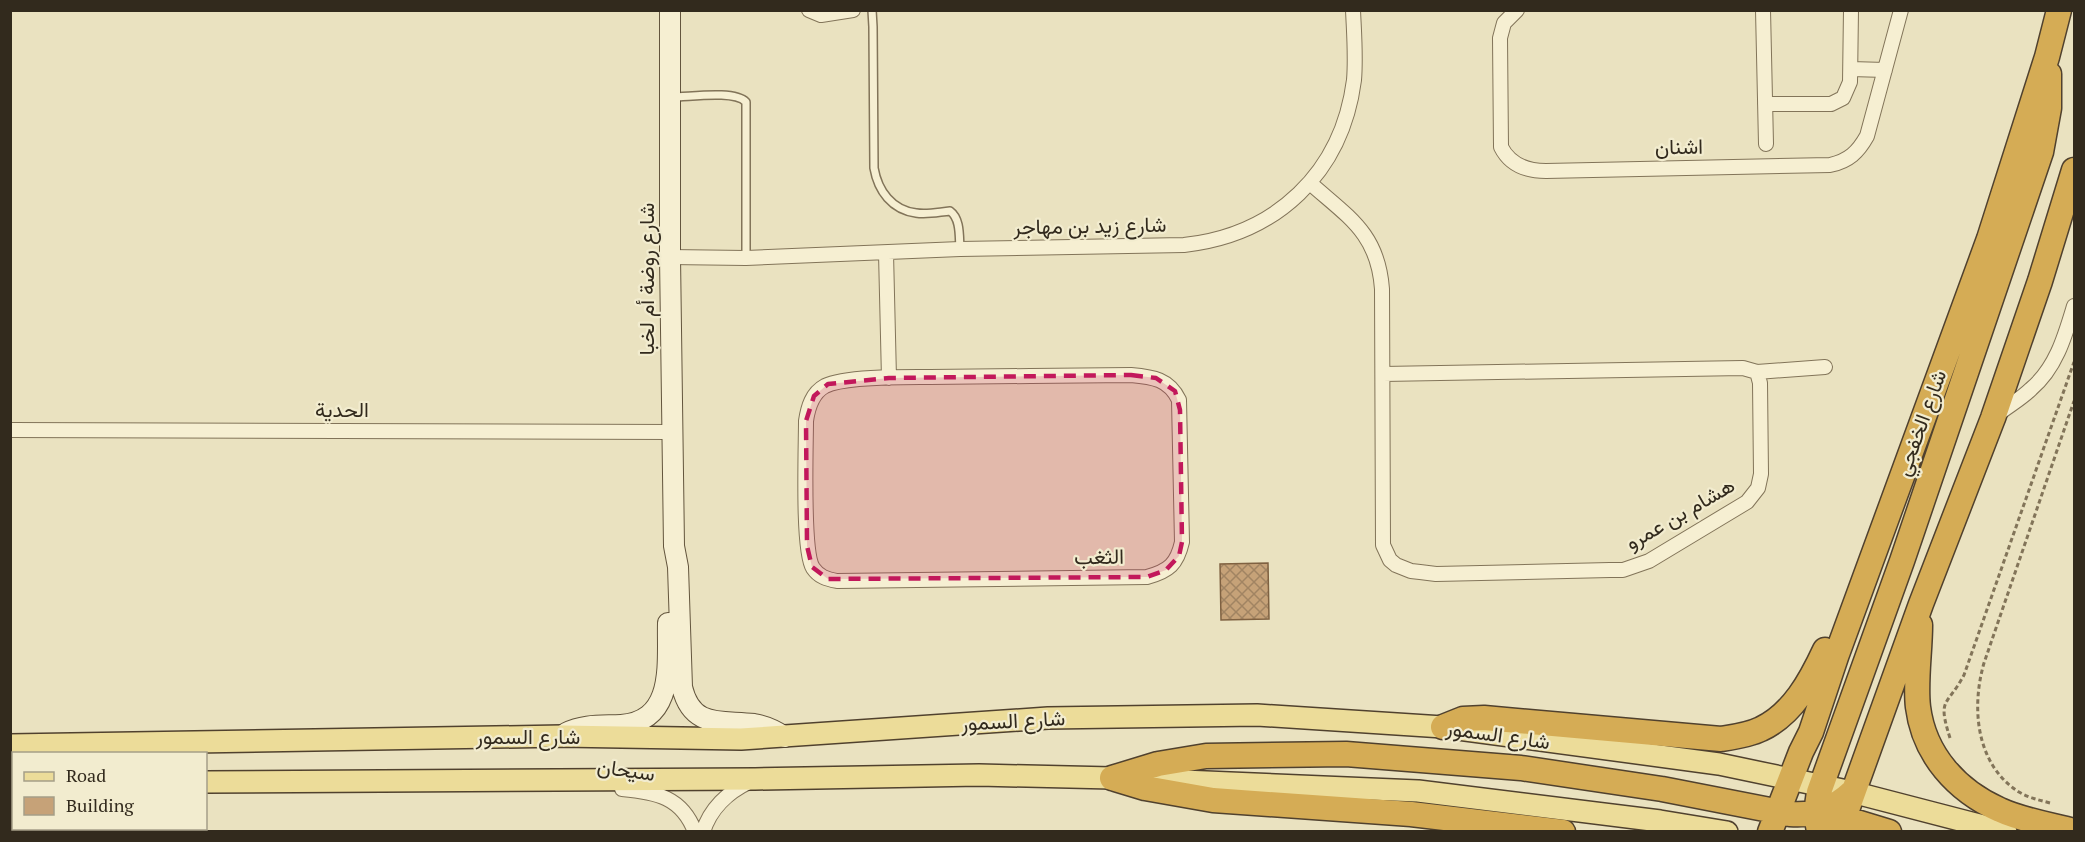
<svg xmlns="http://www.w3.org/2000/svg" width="2085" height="842" viewBox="0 0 2085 842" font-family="'PT Serif',Vazirmatn,serif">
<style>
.building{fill:url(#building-cross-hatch);stroke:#7f6141;stroke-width:1.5}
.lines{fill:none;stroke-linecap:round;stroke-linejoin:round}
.lane-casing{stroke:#827459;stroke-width:10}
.street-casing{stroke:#827459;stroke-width:16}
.secondary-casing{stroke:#63553d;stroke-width:22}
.primary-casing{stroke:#50412e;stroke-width:24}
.highway-casing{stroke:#50412e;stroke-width:27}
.path{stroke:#827459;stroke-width:3;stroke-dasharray:4.5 3;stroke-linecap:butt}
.lane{stroke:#f6efd2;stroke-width:7}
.street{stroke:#f6efd2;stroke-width:14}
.secondary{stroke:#f6efd2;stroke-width:20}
.primary{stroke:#ecdc99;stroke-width:21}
.highway{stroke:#d5ac55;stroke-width:24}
.marked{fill:#c2185b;fill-opacity:0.2;stroke:#c2185b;stroke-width:4.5;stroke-dasharray:12 8;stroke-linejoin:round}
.labels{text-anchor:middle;stroke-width:4.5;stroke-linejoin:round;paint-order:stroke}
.street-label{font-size:21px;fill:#322a1d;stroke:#f2eccf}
</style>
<defs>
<pattern id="building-cross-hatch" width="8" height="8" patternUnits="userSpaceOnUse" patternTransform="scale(1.5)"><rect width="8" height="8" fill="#c6a278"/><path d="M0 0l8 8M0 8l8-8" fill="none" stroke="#a18462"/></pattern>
</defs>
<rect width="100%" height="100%" fill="#eae2c0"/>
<path class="building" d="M1268,563L1269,619L1221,620L1220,564Z"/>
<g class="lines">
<defs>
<path id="lane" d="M872,10L873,27L874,168C878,191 892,210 916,213C927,215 939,212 950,211C961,219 959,237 960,249
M672,97C690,97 734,90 746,102V258"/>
<path id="street" d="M809,10L821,15L853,10
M1517,10L1504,23L1500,38L1501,147C1510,165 1526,171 1546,171L1830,165C1849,161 1858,152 1867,136L1901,10
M1763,10L1766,144
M1851,69L1885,70
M1765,104H1831L1843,98L1850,82L1851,10
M1310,183C1348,217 1378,233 1382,289L1383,545L1390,560L1396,565L1411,571L1420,572L1436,574L1610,570H1623L1649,561L1747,502L1758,488L1761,474L1760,383L1757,372
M886,253L889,378
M670,257L746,258L960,249L1184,245C1276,235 1342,173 1354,80C1356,57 1354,33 1353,10
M1383,374L1743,368L1757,372L1825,367
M1131,375C1153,377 1169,379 1179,400L1182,542C1177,564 1169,571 1147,577L837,581C827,579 819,577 813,568C802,551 806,447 806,421C808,407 812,393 825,386C845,376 906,377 930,377C997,376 1064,376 1131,375Z
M1997,415C2008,406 2021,399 2031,389C2056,368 2065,336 2074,306
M10,430L672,432
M622,789C656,792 682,797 695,832
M703,832C710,809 728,792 749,782"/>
<path id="secondary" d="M670,10V257L674,546L678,567L682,687C692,729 721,720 754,724C766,726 776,731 785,737
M566,733C584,724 602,726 621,725C676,721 667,662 668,623"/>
<path id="primary" d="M10,745L562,736L741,739L1048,718L1257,715L1443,727L1719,764L1852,792L2006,832
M206,782L755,779L979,775L1112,778L1418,791L1660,821L1727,832
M10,783H14"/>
<path id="highway" d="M1920,625C1920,651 1915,682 1918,707C1924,755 1957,791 2000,810C2021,820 2051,825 2074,831
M1443,727L1463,719L1484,718L1721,739C1734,737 1749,735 1761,729C1793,714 1811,680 1825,650
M1112,778L1158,764L1206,756L1346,754L1521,768L1662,789L1790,814C1814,816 1835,808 1852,792
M1112,778L1145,788L1213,800L1411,814L1563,832
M1827,817L1843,818L1889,832
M1770,832L1801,752L1811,732L1837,654L1989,239L2047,57L2059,10
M1819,832L1816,813L1819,792L1902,561L2041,152L2049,108V74
M1839,832L1921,604L1993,418L2040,281L2074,170"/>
</defs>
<use href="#lane" class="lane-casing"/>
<use href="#street" class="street-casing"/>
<use href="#secondary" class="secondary-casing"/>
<use href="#primary" class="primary-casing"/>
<use href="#highway" class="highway-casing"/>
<path class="path" d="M1950,738C1937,697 1947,707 1964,675L2074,362
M2050,803C2039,800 2029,798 2019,792C1976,765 1971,708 1984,663L2074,401"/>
<use href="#lane" class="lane"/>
<use href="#street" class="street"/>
<use href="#secondary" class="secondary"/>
<use href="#primary" class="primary"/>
<use href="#highway" class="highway"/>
</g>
<path class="marked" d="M1131,375L1156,378L1175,391L1180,410L1182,542L1179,556L1166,570L1147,577L828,579L812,567L807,546L806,421L814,396L828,384L889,378Z"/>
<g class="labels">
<g class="street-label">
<text transform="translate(1679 147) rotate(-1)" y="7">اشنان</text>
<text transform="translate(1090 226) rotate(-1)" y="7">شارع زيد بن مهاجر</text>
<text transform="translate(647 279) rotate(-90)" y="7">شارع روضة أم لخبا</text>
<text x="342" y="417">الحدية</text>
<text transform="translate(1921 423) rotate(-70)" y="7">شارع الخفجي</text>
<text transform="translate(1680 514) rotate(-30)" y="7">هشام بن عمرو</text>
<text transform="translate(1099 557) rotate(-1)" y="7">الثغب</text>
<text transform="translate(1013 721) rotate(-3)" y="7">شارع السمور</text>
<text transform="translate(1498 735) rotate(8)" y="7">شارع السمور</text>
<text x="528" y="744">شارع السمور</text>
<text transform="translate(626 770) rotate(8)" y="7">سيحان</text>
</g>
</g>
<rect width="2085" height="842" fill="none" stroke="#322a1d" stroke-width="24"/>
<rect x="12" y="752" width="195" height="78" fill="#f2eccf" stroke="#a59e88" stroke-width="1.5"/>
<rect x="24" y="772" width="30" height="9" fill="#ecdc99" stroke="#a59e88" stroke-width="1.5"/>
<text x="66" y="782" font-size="18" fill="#322a1d">Road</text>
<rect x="24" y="797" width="30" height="18" fill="#c6a278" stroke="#a59e88" stroke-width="1.5"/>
<text x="66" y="812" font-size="18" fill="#322a1d">Building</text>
</svg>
